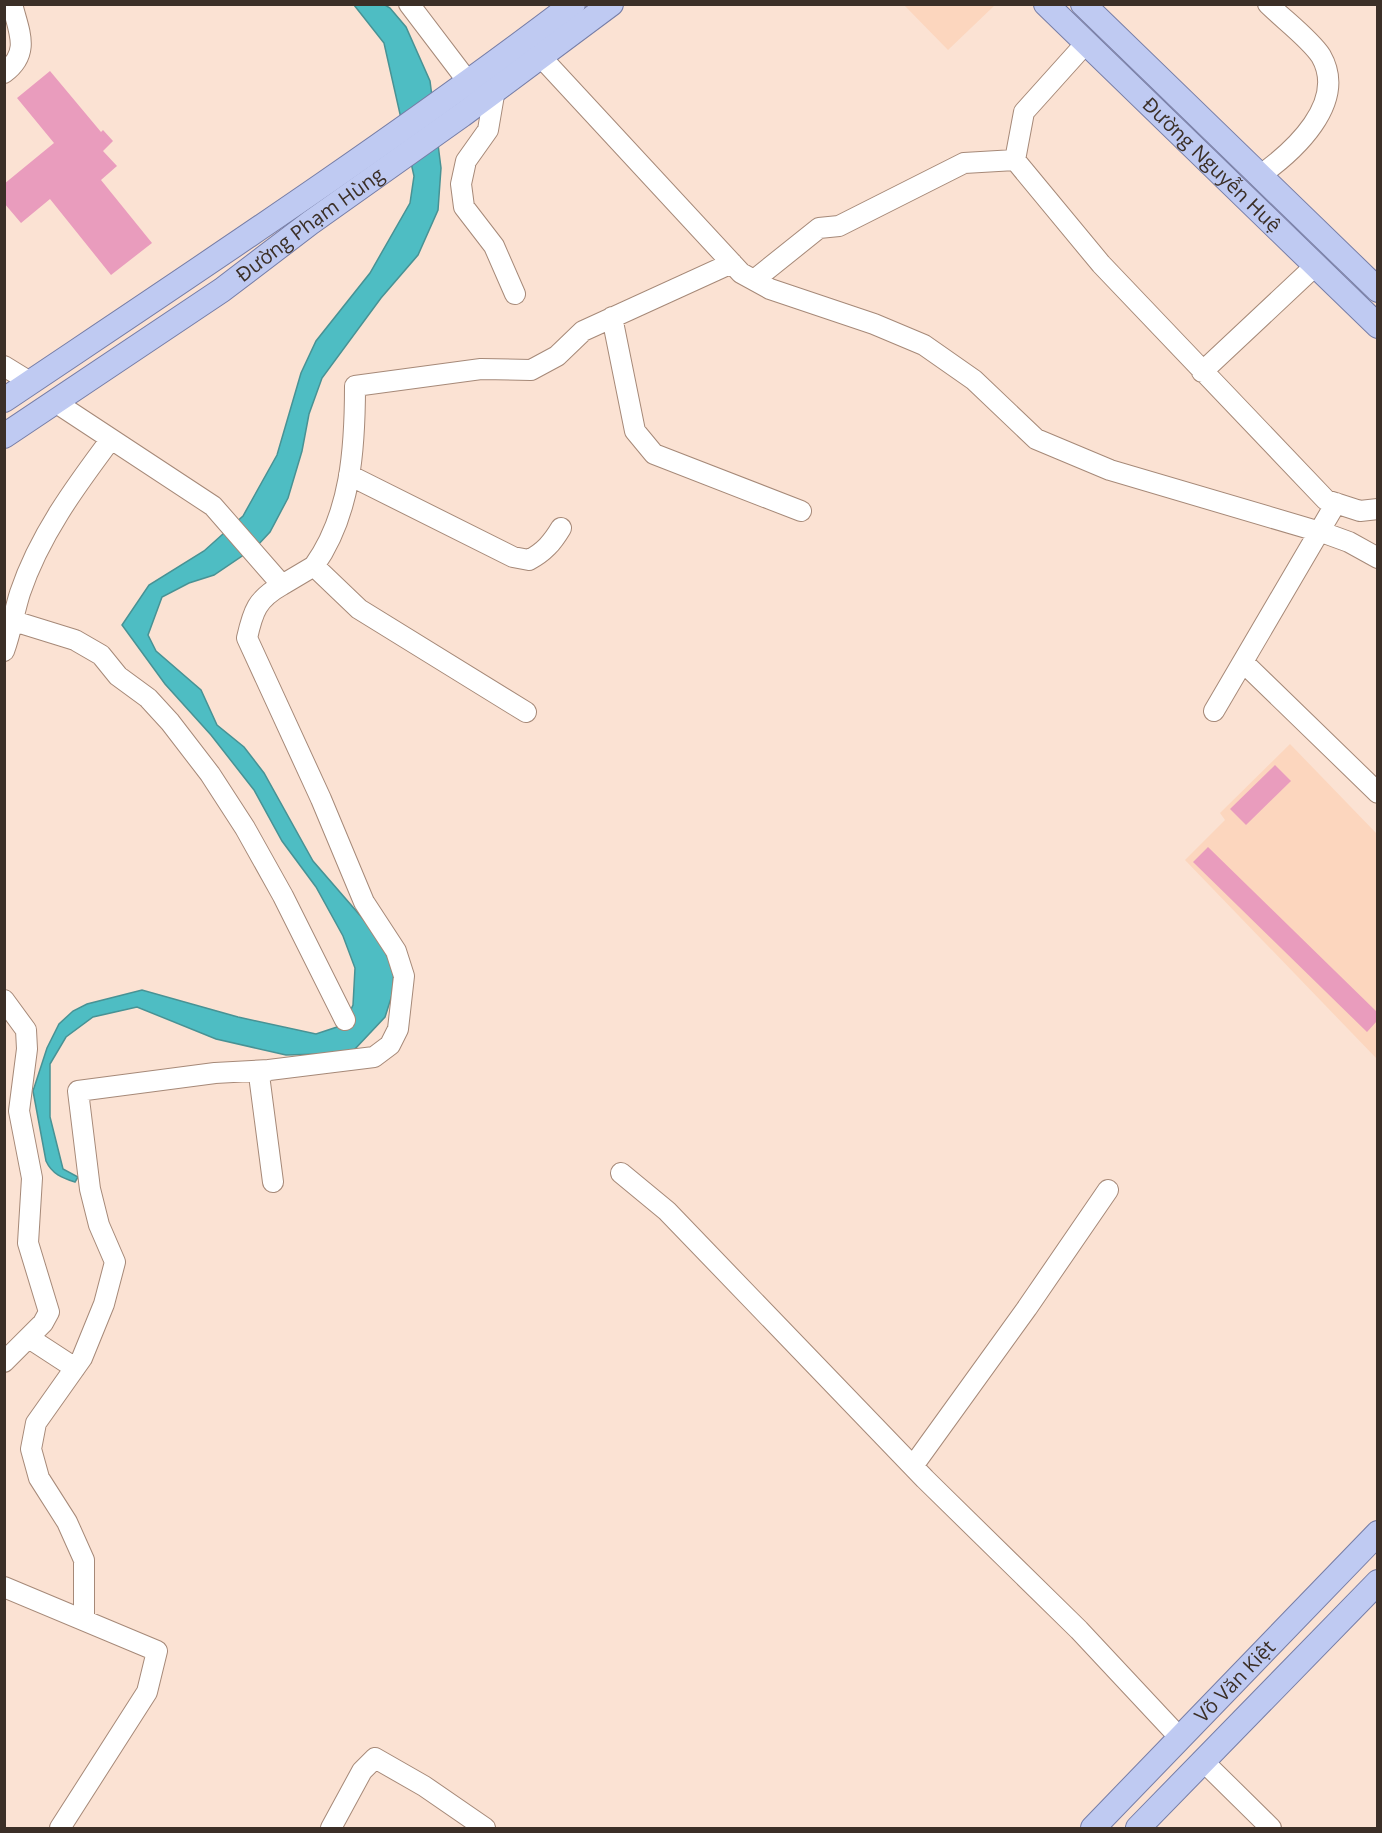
<svg xmlns="http://www.w3.org/2000/svg" width="1382" height="1833" viewBox="0 0 1382 1833" font-family="'Open Sans',sans-serif">
<style>
.built{fill:#fcd6be}
.water{fill:#4ebdc3;stroke:#489294;stroke-width:1.5}
.building{fill:#e99cbd}
.lines{fill:none;stroke-linecap:round;stroke-linejoin:round}
.minor-casing{stroke:#a68978;stroke-width:22}
.major-casing{stroke:#767da6;stroke-width:26}
.minor{stroke:#fff;stroke-width:20}
.major{stroke:#bfcaf2;stroke-width:24}
.labels{text-anchor:middle;stroke-width:6;stroke-linejoin:round;paint-order:stroke}
.street-label{font-size:20px;fill:#3b2f27;stroke:#fff}
</style>
<rect width="100%" height="100%" fill="#fbe2d3"/>
<path class="built" d="M904,5H995L948,50Z
M1290,744L1377,834V1059L1185,860L1225,820L1220,813Z"/>
<path class="water" d="M354,5H385L390,8L406,27L430,81L441,168L438,210L418,255L381,298L322,378L309,414L302,451L288,498L270,532L257,546L214,575L189,583L162,597L148,635L156,651L201,690L217,725L244,747L264,773L313,861L377,935L394,971L392,995L385,1017L354,1050L319,1054L286,1055L216,1039L137,1007L93,1017L66,1037L50,1064V1117L63,1169L78,1177L75,1182C62,1178 52,1174 46,1161L33,1091L47,1048L59,1024L73,1011L87,1004L142,990L238,1017L316,1034L337,1027L346,1020L353,1005L355,968L343,936L316,887L282,841L254,790L211,735L165,684L122,625L149,585L204,551L243,516L277,455L301,373L316,341L370,273L410,203L414,176L384,43Z"/>
<path class="building" d="M50,71L101,132L103,130L113,141L103,151L117,166L101,180L152,243L111,275L50,199L21,223L4,203V184L54,143L17,98Z
M1275,765L1291,781L1246,825L1230,809Z
M1208,847L1377,1012V1021L1367,1032L1193,862Z"/>
<g class="lines">
<defs>
<path id="minor" d="M409,4L469,83
M541,57L741,273L770,289L874,324L924,345L974,380L1036,439L1110,470L1327,534L1349,542L1378,558
M4,73C31,53 19,32 12,4
M495,89L488,130L466,161L461,184L464,207L494,246L515,294
M1015,160L1101,264L1326,500L1360,511L1378,509
M1259,176C1293,152 1348,103 1321,56C1310,39 1283,19 1268,4
M754,280L819,228L839,226L964,163L1015,160L1024,112L1086,43
M612,317L635,431L654,454L801,511
M4,366L30,382
M1202,372L1315,266
M55,402L213,506L282,585L314,566L359,609L526,712
M349,475L513,557L529,560C544,552 552,543 561,528
M314,566C351,514 355,448 355,386L481,369L531,370L557,356L583,331L732,263
M4,618L75,640L101,655L118,676L148,698L170,722L210,774L245,828L283,896L345,1020
M4,651C11,632 14,612 20,593C39,536 75,487 111,439
M1243,662L1378,793
M1214,711L1336,503
M4,1000L26,1030L27,1049L19,1111L32,1178L28,1243L49,1312L43,1323L4,1362
M621,1173L667,1211L925,1479L1079,1630L1180,1738
M273,1182L259,1075L269,1070L374,1057L390,1045L398,1029L404,976L396,951L364,902L321,799L247,638C253,611 257,599 282,585
M29,1338L75,1368
M913,1466L1027,1308L1108,1190
M4,1587L157,1651L147,1692L60,1828
M84,1620V1560L67,1522L39,1478L31,1449L36,1423L82,1358L104,1304L115,1262L99,1225L90,1189L78,1091L215,1073L269,1070
M1204,1762L1271,1828
M331,1828L362,1771L375,1758L424,1786L485,1828"/>
<g id="major">
<path id="s1" d="M1046,4L1378,326"/>
<path d="M1083,4L1378,290"/>
<path d="M4,400C196,271 389,144 573,4"/>
<path id="s2" d="M4,436L222,290L310,223L462,115L611,4"/>
<path id="s3" d="M1093,1828L1378,1533"/>
<path d="M1138,1828L1378,1582"/>
</g>
</defs>
<use href="#minor" class="minor-casing"/>
<use href="#major" class="major-casing"/>
<use href="#minor" class="minor"/>
<use href="#major" class="major"/>
</g>
<g class="labels">
<g class="street-label">
<text dy="7" stroke="none"><textPath href="#s1" startOffset="231">Đường Nguyễn Huệ</textPath></text>
<text dy="7" stroke="none"><textPath href="#s2" startOffset="372">Đường Phạm Hùng</textPath></text>
<text dy="7" stroke="none"><textPath href="#s3" startOffset="204">Võ Văn Kiệt</textPath></text>
</g>
</g>
<rect width="1382" height="1833" fill="none" stroke="#3b2f27" stroke-width="12"/>
</svg>
